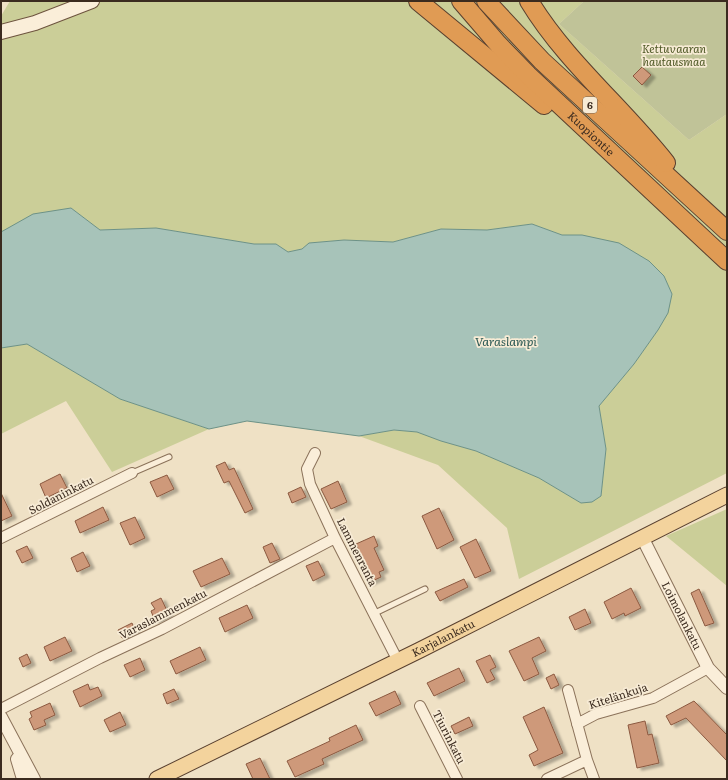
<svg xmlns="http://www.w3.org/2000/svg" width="728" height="780" viewBox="0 0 728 780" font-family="Literata,serif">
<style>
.green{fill:#cbce98}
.cemetery{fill:#c0c398}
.water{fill:#a7c3b9;stroke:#6d9287}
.building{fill:#ce997a;stroke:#8b5940;filter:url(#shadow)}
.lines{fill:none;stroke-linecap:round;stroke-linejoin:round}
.service-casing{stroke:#8b725a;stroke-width:7}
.minor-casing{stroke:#8b725a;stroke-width:12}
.tertiary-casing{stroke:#8b725a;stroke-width:14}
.secondary-casing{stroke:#6d533e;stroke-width:16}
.primary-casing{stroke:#59402f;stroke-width:17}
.motorway-casing{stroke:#59402f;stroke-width:20}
.service{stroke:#faeed9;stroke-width:5}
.minor{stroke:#faeed9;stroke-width:10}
.tertiary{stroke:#faeed9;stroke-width:12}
.secondary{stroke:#faeed9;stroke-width:14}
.primary{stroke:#f3d39d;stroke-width:15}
.motorway{stroke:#e09b54;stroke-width:18}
.labels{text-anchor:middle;stroke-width:3.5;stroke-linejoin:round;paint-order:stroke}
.shield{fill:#f7ebd5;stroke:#736556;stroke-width:1}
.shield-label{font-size:10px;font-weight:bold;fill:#3b2b1f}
.park-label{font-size:11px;font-style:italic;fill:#4e5825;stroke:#f7ebd5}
.street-label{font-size:11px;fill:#3b2b1f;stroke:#f7ebd5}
.water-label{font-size:12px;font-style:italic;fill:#2e5b56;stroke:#f7ebd5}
</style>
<defs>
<filter id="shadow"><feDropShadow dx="4.5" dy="2.5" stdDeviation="1" flood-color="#0004"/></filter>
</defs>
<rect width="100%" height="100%" fill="#efe1c5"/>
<path class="green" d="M10,1H584L559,24L689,140L727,114V473L519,579L507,528L438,465L359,436L394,430L418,432L441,441L476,451L539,478L581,503L601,496L606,449L599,406L634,364L658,330L672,295L664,276L649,261L582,235H562L532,224L487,230L441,229L393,242L344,240L310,243L302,249L288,252L276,244H254L156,228L100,230L71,208L1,232V16Z
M27,344L120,399L209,429L112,472L66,401L1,434V348Z
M727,509V586L666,536Z"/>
<path class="cemetery" d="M584,1H727V114L689,140L559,24Z"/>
<path class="water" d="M71,208L100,230L156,228L254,244H276L288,252L302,249L309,243L344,240L393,242L441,229L487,230L532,224L562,235H582L619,243L649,261L664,276L672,294L668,313L658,330L634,364L599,406L606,449L601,496L592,502L581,503L539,478L476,451L441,441L417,432L394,430L359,436L247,421L209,429L120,399L27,344L1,348V232L33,214Z"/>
<path class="building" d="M642,67L651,75L642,85L633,76Z
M225,462L229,470L234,468L253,509L245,513L229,481L224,483L216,466Z
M60,474L67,488L46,498L40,484Z
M167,475L174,489L157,497L150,482Z
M338,481L347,502L331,509L321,489Z
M301,487L306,497L292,503L288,493Z
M1,493L12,516L1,521Z
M103,507L109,520L80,533L75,521Z
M439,508L454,540L437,549L422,516Z
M135,517L145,538L130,545L120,523Z
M374,536L378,546L374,548L384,570L379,572L381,577L368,583L361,568L366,566L356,544Z
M476,539L491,571L475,578L460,547Z
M272,543L280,559L270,563L263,547Z
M27,546L33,558L22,563L16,551Z
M83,552L90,566L77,572L71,558Z
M222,558L230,574L201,587L193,571Z
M318,561L325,575L313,581L306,566Z
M464,579L468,587L440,601L435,592Z
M631,588L641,608L625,616L624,613L612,619L604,602Z
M699,589L714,623L705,626L691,593Z
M161,598L169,615L155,621L151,611L155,609L151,603Z
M247,605L253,618L225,632L219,618Z
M585,609L591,623L575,630L569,617Z
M132,623L136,632L122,638L118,630Z
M65,637L72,651L50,661L44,647Z
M539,637L546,651L532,658L539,674L524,681L509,651Z
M200,647L206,660L176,674L170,661Z
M27,654L31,663L23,667L19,658Z
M490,655L496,667L490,670L495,679L487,683L476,661Z
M140,658L145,670L130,677L124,665Z
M459,668L465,681L434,696L427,683Z
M554,674L559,685L551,689L546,678Z
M88,684L90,690L98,687L102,696L80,707L73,691Z
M174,689L179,699L167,704L163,694Z
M395,691L401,704L376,716L369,703Z
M694,701L727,735V761L686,718L671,725L666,716Z
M50,703L55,715L44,720L46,725L34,730L29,719L32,717L30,712Z
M544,707L563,753L534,766L529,755L538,750L523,717Z
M120,712L126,725L110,732L104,720Z
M469,717L473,726L455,734L451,726Z
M645,721L648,735L652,734L659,763L637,768L628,725Z
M356,725L363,740L322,759L324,764L295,777L287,761L330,741L329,738Z
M260,758L270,779H253L246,764Z"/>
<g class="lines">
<defs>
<path id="service" d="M132,473L169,457
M375,613L425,589"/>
<path id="minor" d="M315,453L307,469L310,484L335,538L398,661
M1,538L132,473
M420,706L457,779
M1,709L100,658L162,629L335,538
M577,724L596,714L653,698L708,668
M587,760L594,779
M547,779L587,760L568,690"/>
<g id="tertiary">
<path id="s1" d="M643,539L708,668L727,688"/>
<path d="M1,717L34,779"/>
<path d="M17,759L23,779"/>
</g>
<path id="secondary" d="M1,32L35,23L92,1"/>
<g id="primary">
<path id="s2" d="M157,779L420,650L727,495"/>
</g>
<g id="motorway">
<path d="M418,1L544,105"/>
<path id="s3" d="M461,1L498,44L528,75L727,261"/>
<path d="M486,1L542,61L727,231"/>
<path d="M529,1C566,62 623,108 666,163"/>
</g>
</defs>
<use href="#service" class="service-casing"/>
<use href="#minor" class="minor-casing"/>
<use href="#tertiary" class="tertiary-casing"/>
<use href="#secondary" class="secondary-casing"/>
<use href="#primary" class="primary-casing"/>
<use href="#motorway" class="motorway-casing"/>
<use href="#service" class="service"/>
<use href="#minor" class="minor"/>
<use href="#tertiary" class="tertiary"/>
<use href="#secondary" class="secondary"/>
<use href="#primary" class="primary"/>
<use href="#motorway" class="motorway"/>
</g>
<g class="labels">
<rect class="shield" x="583" y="97" width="14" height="16" rx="3"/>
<g class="shield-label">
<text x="590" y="109">6</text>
</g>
<g class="park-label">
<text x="674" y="53">Kettuvaaran<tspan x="674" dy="13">hautausmaa</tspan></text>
</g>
<g class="street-label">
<text dy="4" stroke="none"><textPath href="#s3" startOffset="186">Kuopiontie</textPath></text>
<text transform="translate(61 495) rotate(-27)" y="4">Soldaninkatu</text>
<text transform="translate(357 552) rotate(63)" y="4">Lammenranta</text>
<text transform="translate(163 614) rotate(-27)" y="4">Varaslammenkatu</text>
<text dy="4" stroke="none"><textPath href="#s1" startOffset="86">Loimolankatu</textPath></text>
<text dy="4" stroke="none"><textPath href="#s2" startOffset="319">Karjalankatu</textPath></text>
<text transform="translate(618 696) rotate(-18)" y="4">Kitelänkuja</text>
<text transform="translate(449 737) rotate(63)" y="4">Tiurinkatu</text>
</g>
<g class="water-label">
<text x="506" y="346">Varaslampi</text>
</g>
</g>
<rect width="728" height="780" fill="none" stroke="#3b2b1f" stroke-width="4"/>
</svg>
